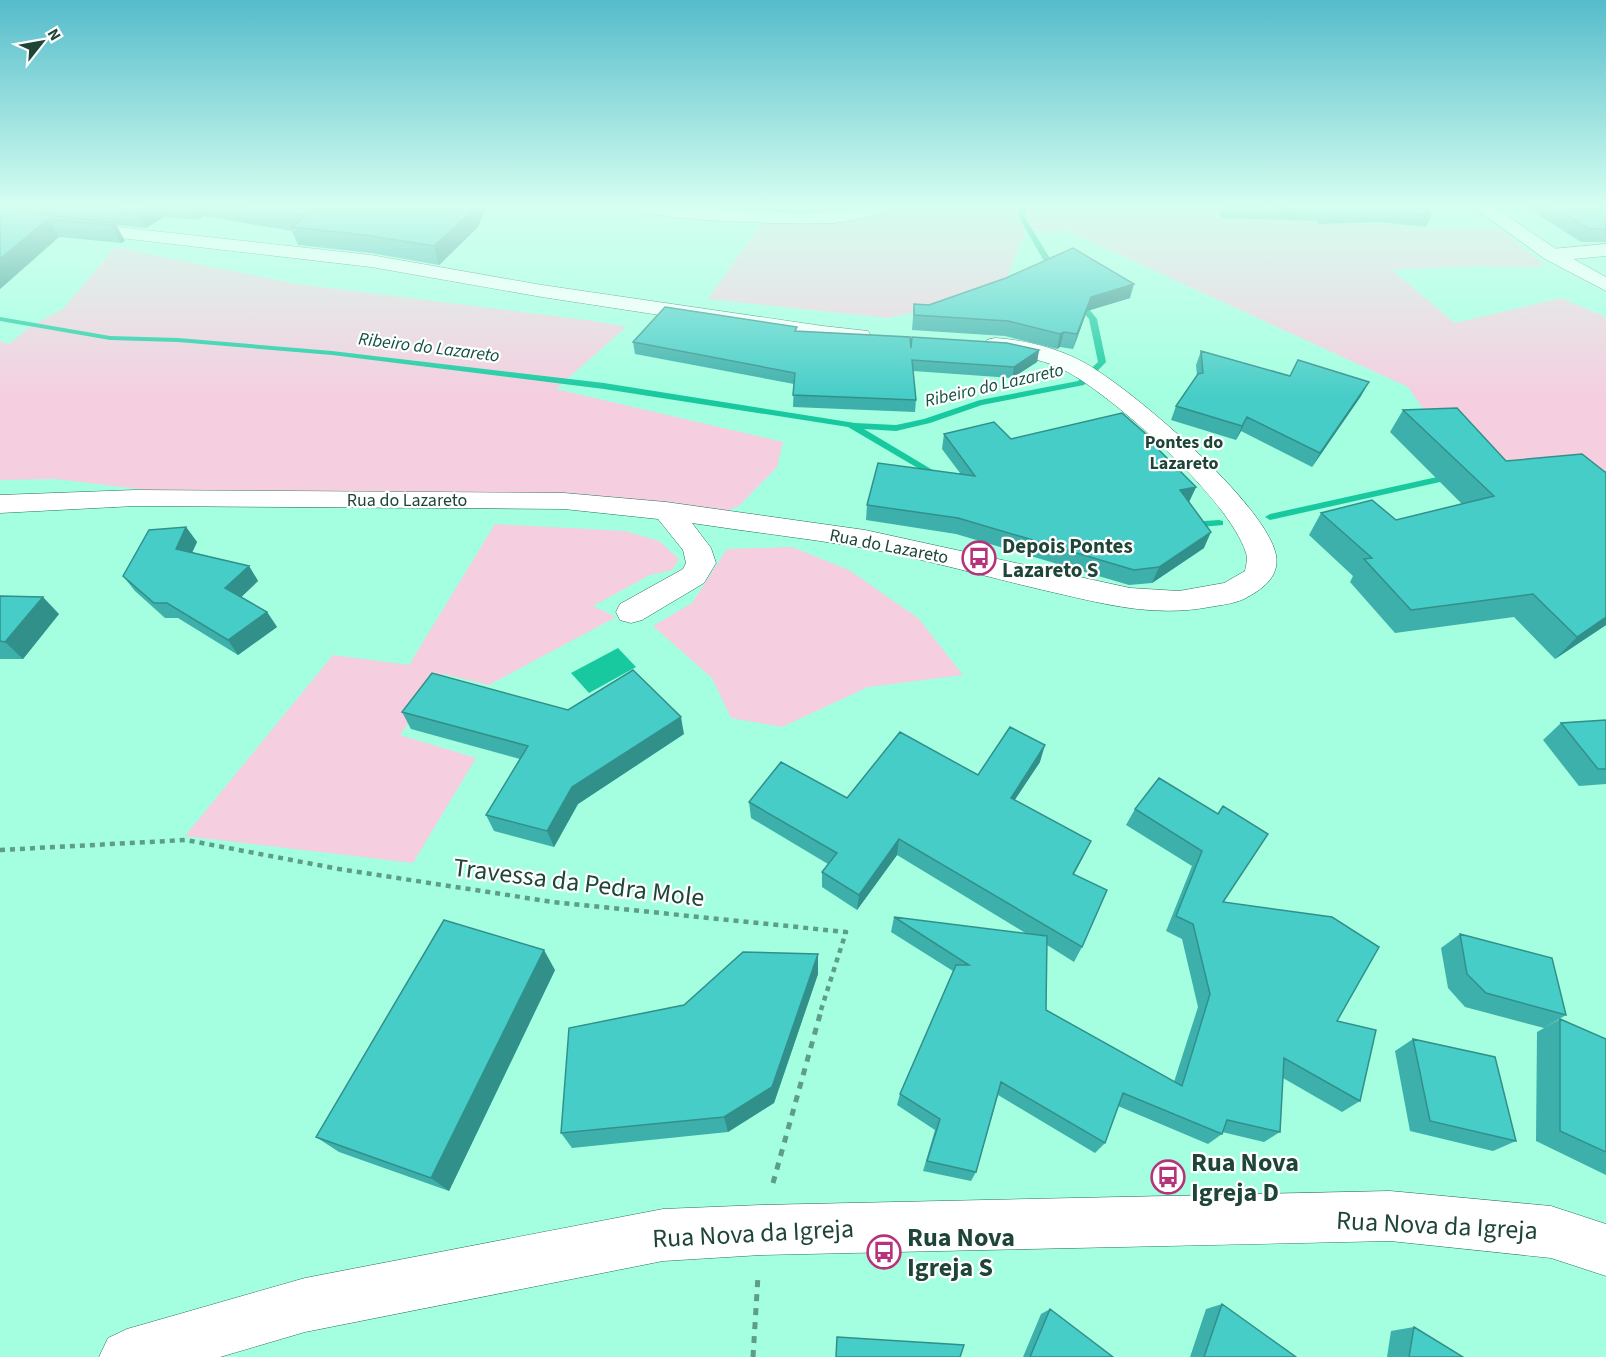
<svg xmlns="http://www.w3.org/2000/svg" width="1606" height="1357" viewBox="0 0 1606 1357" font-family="'Source Sans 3',sans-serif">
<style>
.green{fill:#f5cedf}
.water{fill:#18c9a0}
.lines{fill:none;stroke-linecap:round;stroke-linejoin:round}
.stream{fill:#18c9a0;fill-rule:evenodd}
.minor-casing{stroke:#29705b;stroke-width:1}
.major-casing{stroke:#29705b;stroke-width:1}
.path-far1{stroke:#5e9d88;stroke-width:4.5;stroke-dasharray:5 5;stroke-linecap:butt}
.path{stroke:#5e9d88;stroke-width:5;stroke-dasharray:7 7;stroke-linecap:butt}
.minor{fill:#fff;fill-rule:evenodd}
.major{fill:#fff;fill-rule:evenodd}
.wall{fill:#3db0ab}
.shaded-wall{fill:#32908b}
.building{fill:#47cdc7;stroke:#32908b;stroke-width:1.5}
.labels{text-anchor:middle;stroke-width:4.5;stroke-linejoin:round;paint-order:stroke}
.far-water-label{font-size:18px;font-style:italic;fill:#115140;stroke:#fff}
.far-neighbourhood-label{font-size:18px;font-weight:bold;fill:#1f4539;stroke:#fff}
.far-street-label{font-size:18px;fill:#1f4539;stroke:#fff}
.poi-label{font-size:21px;font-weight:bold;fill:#1f4539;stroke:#fff;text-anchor:start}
.near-street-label{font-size:26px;fill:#1f4539;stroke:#fff}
.near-poi-label{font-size:26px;font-weight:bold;fill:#1f4539;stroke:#fff;text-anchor:start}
</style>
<rect width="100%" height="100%" fill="#a3ffe0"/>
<path class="green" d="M877,206H1227L1230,214L1430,228L1501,229L1546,267L1470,266L1392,270L1455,323L1561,298L1606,317V482L1449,446L1408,387L1068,231L1025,233L1001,292L888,318L708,299L765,218L863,215Z
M115,247L296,284L594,321L626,327L556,389L783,442L777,467L739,506L712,516L564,502L146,490L56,479L0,480V341L9,344L30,327L63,309Z
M495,524L625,531L659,541L679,559L672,570L650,575L593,606L616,617L489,685L443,674L400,735L476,758L413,863L185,836L333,655L409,665Z
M792,547L849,570L918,618L963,675L868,687L782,727L731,718L712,678L653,626L692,603L727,549Z"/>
<path class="water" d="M618,648L636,667L589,693L571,673Z"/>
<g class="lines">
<path class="stream" d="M1021,206H1027L1024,216L1059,273L1058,275L1051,273L1018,216Z
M1075,299H1081L1097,319L1106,362L1084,385L982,405L930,423L896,431L864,429L941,475V479L938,480L848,427L604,389L332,355L178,342L110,340L0,321V317L110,336L178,338L332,351L604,383L855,423L896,425L924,419L980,400L1078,381L1098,362L1089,319L1075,303Z
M1455,473L1458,474V478L1270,520L1265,517L1270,514Z
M1219,520L1223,521V525L1190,528L1185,525L1190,522Z"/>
<defs>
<path id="minor" d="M0,214L371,255L542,285L823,326L868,331L871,336L868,341L860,343L823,340L542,297L371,267L0,224Z
M1606,244V256L1552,261L1542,255L1552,249Z
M995,338C1026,340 1058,348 1085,363C1132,389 1266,504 1276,555C1280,578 1261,590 1244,599C1233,604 1221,605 1210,607C1151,618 1101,603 1043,590C984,576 924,559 864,548C807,538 749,532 692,523L711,548L716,563L704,583L642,620L631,623L620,620L616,612L620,604L683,569L686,563L683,550L658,519L564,509L135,506L0,513V495L135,490L564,493L666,502L865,530L1130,588L1179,591L1224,583L1245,571C1246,565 1248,559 1246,553C1230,500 1112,394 1062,369C1038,357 1013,356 987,350L984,345L987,340Z
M1390,1191L1551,1206L1606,1224V1276L1551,1258L1390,1241L761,1255L663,1261L305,1332L220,1357H99L108,1338L127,1329L305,1278L663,1209L761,1205Z"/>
<path id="major" d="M630,206H682L801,213L891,206L888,210C871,216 854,221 835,223C808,225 643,222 630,206Z
M1472,206H1493L1559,251L1606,277V291L1545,259Z"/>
</defs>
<use href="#minor" class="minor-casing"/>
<use href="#major" class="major-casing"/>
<path class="path-far1" d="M0,850L186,840L339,869L553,902L846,932L820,1013"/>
<path class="path" d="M773,1183L821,1011
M753,1357L758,1276"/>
<use href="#minor" class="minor"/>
<use href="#major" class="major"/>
</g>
<path class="wall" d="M0,206H486L478,227L439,265L371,253L298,245L292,231L203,216L197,220L164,217L146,228L116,225L125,241L121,243L59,237L0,289Z
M1218,206H1427L1431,216L1426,227L1380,222L1319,224L1316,221L1222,218Z
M1524,206H1606V242H1581Z
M1130,298L1087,311L1073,349L1060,347L1057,349L1005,336L912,330L914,304L929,305Z
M797,331L911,347L1039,350L1037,362L1012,378L913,371L916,400L915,412L793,407L794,384L635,354L633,342Z
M1201,351L1361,396L1312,467L1241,431L1236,440L1171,420L1176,406L1197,376L1196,365Z
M1457,408L1606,625L1555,659L1514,617L1395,633L1350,582L1353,576L1309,535L1321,513L1396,520L1462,504L1390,432L1403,410Z
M944,434L1011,439L1154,441L1153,444L1196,487L1189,502L1204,548L1152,583L1129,585L956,534L866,520L867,505L960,473L942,449Z
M186,527L197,542L192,552L249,566L258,581L241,597L267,612L277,627L238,655L178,618H165L135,591L123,576Z
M0,596L59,614L23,659H0Z
M568,710L684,734L578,804L554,847L494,831L486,815L520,759L411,729L402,712Z
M1606,720V784L1579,786L1543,740L1561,723Z
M1040,762L1014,800L1083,857L1074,874L1082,947L1074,962L1047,945L1046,1010L1174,1082L1198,1007L1182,939L1166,931L1192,866L1126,825L1135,809L1218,814L1223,902L1337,1021L1360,1101L1342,1112L1283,1078L1280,1132L1264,1142L1222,1132V1134L1208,1144L1118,1106L1105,1143L1095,1153L998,1095L976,1172L971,1181L923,1171L935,1130L897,1105L900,1094L953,971L891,932L894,917L1027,934L897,855L857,910L822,887V872L828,864L751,818L749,802L847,798L978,775Z
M1460,934L1566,1015L1544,1028L1465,1007L1448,988L1441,948Z
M818,954V974L774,1103L728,1132L572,1148L561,1133L684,1005Z
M555,970L449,1191L339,1152L316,1137Z
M1560,1019L1606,1039V1175L1536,1141L1537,1032Z
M1413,1039L1516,1141L1493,1151L1410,1131L1395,1051Z
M1222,1304L1296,1357H1190L1206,1309Z
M1050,1309L1113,1357H1023L1041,1314Z
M1414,1327L1463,1357H1387L1391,1331Z"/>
<path class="shaded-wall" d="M143,206H159L164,217L146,228L136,210Z
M191,206H199L203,216L197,220Z
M475,206H486L478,227L439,265L434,246Z
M48,219L59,237L0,289V259Z
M115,223L125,241L121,243L111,225Z
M1134,284L1130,298L1087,311L1073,349L1077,334L1091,297Z
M1064,332L1060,347L1057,349L1060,334Z
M1039,350L1037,362L1012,378L1014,367Z
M1369,382L1361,396L1312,467L1320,453Z
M1247,417L1241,431L1236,440L1242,426Z
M1196,487L1189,502L1180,490Z
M186,527L197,542L187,564L176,549Z
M1211,532L1204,548L1152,583L1159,567Z
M249,566L258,581L235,603L225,588Z
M43,597L59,614L23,659L5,642Z
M267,612L277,627L238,655L228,640Z
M1606,617V625L1555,659L1577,637Z
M681,717L684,734L578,804L554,847L547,831L572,787Z
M1045,745L1040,762L1005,815L1011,798Z
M899,839L897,855L857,910L859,895Z
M1091,841L1083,857L1066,889L1073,874Z
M544,950L555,970L449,1191L431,1178Z
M818,954V974L774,1103L728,1132L724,1117Z"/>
<path class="building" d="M101,206H143L136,210Z
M245,206H475L473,210L434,246L365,235L291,227L306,216Z
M1226,206H1427L1431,216L1385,211L1324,213L1321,210Z
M1552,206H1606V229H1589Z
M0,210L115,223L111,225L48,219L0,259Z
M1073,248L1134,284L1091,297L1077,334L1064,332L1060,334L1008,321L914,315V304L929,305L1006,278Z
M665,307L797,327L795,331L910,337L911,348L912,337L1007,343L1039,350L1014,367L912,360L916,400L793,395L795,373L633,342Z
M1201,351L1290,376L1298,360L1369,382L1320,453L1247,417L1242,426L1176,406L1198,374L1203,373Z
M1457,408L1506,461L1582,454L1605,472H1606V617L1577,637L1533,594L1411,610L1364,559L1372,558L1321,513L1372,500L1396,520L1494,496L1403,410Z
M1122,413L1154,441L1151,442L1196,487L1180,490L1211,532L1159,567L1134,570L958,518L867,505L878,463L975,476L944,434L994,422L1011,439Z
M186,527L176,549L249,566L225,588L267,612L228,640L167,603H154L123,576L149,530Z
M0,596L43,597L5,642L0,641Z
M633,670L681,717L572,787L547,831L486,815L528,746L402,712L432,673L568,710Z
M1606,720V769H1598L1561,723Z
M1010,727L1045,745L1011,798L1091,841L1073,874L1107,890L1082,947L899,839L859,895L822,872L837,853L749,802L781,762L847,798L900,732L978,775Z
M1159,778L1218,814L1223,806L1268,834L1223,902L1332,917L1379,947L1337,1021L1376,1030L1360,1101L1284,1058L1280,1132L1227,1120L1222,1134L1123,1093L1105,1143L1001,1082L976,1172L927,1161L940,1119L900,1094L956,965H969L894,917L1047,936L1046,1010L1182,1086L1210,994L1193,924L1176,916L1202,851L1135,809Z
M444,920L544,950L431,1178L316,1137Z
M1460,934L1552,958L1566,1015L1486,993L1467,974Z
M743,952L818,954L772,1087L724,1117L561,1133L569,1028L684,1005Z
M1560,1019L1606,1039V1152L1560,1131Z
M1413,1039L1495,1057L1516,1141L1430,1121Z
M1222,1304L1296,1357H1204Z
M1050,1309L1113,1357H1030Z
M1414,1327L1463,1357H1409Z
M837,1337L964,1345L960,1357H836Z"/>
<linearGradient id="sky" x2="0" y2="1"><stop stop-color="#55bccb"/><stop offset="0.52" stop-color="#d6fff1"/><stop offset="1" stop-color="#d6fff1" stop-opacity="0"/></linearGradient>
<rect width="1606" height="396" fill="url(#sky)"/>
<defs>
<symbol id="bus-ring" viewBox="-11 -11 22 22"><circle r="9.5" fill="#fff" stroke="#b6337b" stroke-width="1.5"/><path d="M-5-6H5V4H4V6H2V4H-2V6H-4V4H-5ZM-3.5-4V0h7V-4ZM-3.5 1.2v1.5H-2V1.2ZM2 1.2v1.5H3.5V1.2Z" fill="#b6337b"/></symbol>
</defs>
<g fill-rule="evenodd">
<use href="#bus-ring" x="960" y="539" width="38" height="38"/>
<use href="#bus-ring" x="1149" y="1158" width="38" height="38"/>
<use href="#bus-ring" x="865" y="1233" width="38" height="38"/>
</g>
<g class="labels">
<g class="far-water-label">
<text transform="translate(429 347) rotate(7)" y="6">Ribeiro do Lazareto</text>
<text transform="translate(994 385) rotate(-13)" y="6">Ribeiro do Lazareto</text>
</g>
<g class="far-neighbourhood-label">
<text x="1184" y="448">Pontes do<tspan x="1184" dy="21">Lazareto</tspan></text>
</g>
<g class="far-street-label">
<text x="407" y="506">Rua do Lazareto</text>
<text transform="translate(889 546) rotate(11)" y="6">Rua do Lazareto</text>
</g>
<g class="poi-label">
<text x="1002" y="553">Depois Pontes<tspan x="1002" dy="24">Lazareto S</tspan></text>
</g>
<g class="near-street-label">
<text transform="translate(579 882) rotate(7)" y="9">Travessa da Pedra Mole</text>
<text transform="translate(1437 1225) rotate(3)" y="9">Rua Nova da Igreja</text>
<text transform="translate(753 1233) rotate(-3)" y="9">Rua Nova da Igreja</text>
</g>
<g class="near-poi-label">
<text x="1191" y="1171">Rua Nova<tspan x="1191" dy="30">Igreja D</tspan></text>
<text x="907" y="1246">Rua Nova<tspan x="907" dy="30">Igreja S</tspan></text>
</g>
</g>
<g transform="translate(42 42) rotate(59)" stroke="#ffffff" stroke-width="4.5" paint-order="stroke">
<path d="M0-4.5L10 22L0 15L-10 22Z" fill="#1f4539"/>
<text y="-9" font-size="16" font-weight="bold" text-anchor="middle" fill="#1f4539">N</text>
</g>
</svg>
